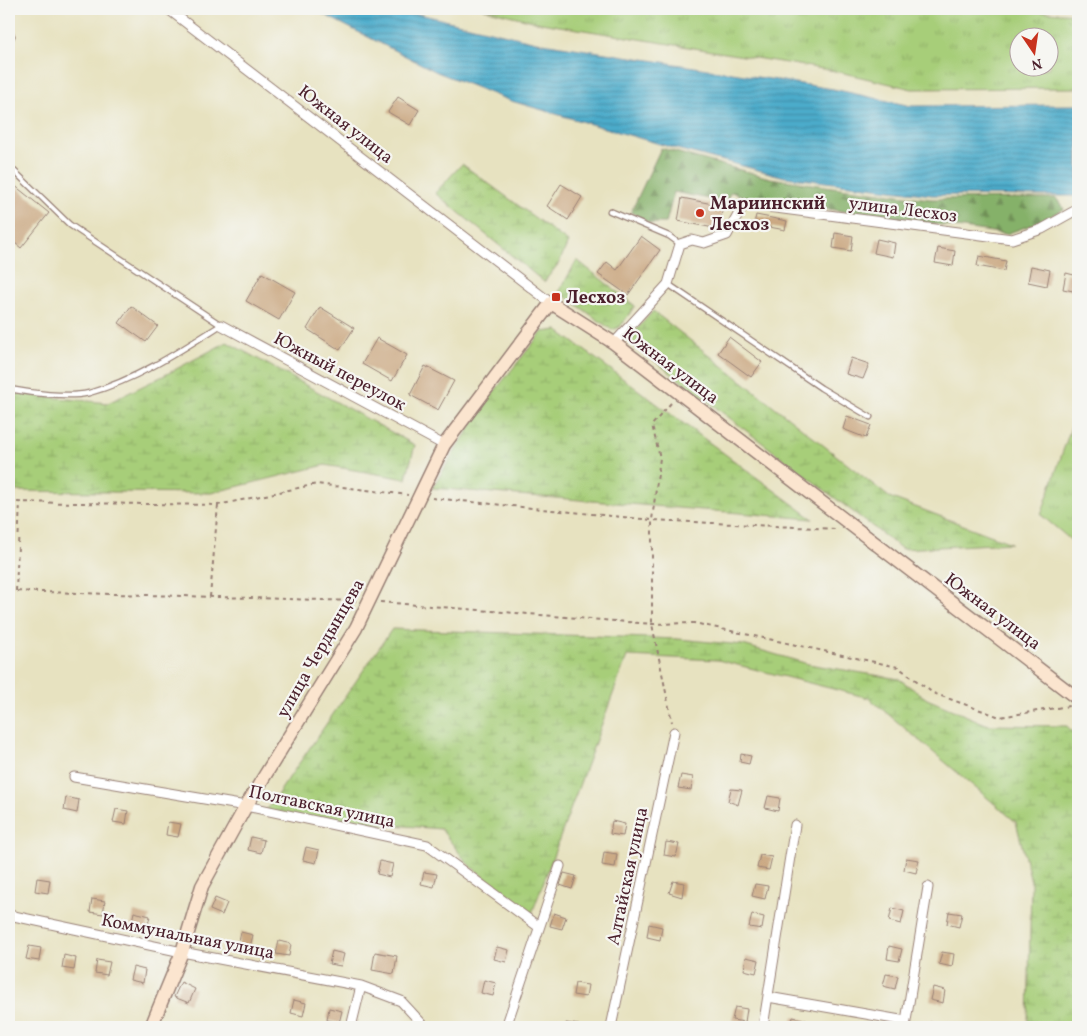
<svg xmlns="http://www.w3.org/2000/svg" width="1087" height="1036" viewBox="0 0 1087 1036" font-family="Vollkorn,serif">
<style>
.grass{fill:url(#grass-tufts);stroke:#787652;fill-rule:evenodd}
.forest{fill:url(#forest-firs);stroke:#68684a}
.wetland{fill:url(#wetland-marsh);stroke:#787652}
.water{fill:url(#water-rules);stroke:#4b667b}
.building{fill:#caa882}
.lines{fill:none;stroke-linecap:round;stroke-linejoin:round}
.lane-casing{stroke:#988076;stroke-width:7}
.street-casing{stroke:#988076;stroke-width:11}
.secondary-casing{stroke:#988076;stroke-width:15}
.path{stroke:#988076;stroke-width:2;stroke-dasharray:4 4;stroke-linecap:butt}
.lane{stroke:#fff;stroke-width:4.5}
.street{stroke:#fff;stroke-width:9}
.secondary{stroke:#fbe5cf;stroke-width:12}
.poi-dot{fill:#c8321e;stroke:#f6f6f2;stroke-width:2}
.labels{text-anchor:middle;stroke-width:4.5;stroke-linejoin:round;paint-order:stroke}
.street-label{font-size:18px;fill:#4a1f2b;stroke:#f6f6f2}
.poi-label{font-size:18px;font-weight:bold;fill:#4a1f2b;stroke:#f6f6f2;text-anchor:start}
</style>
<defs>
<pattern id="grass-tufts" width="24" height="20" patternUnits="userSpaceOnUse" patternTransform="scale(1.25)"><rect width="24" height="20" fill="#a7ce79"/><path d="M3 7l-1-3M5 7V3M7 7l1-3M15 17l-1-3M17 17v-4M19 17l1-3" fill="none" stroke="#91b069"/></pattern>
<pattern id="forest-firs" width="22" height="20" patternUnits="userSpaceOnUse" patternTransform="scale(1.25)"><rect width="22" height="20" fill="#85b169"/><path d="M5 1l3.5 6h-7zM16 11l3.5 6h-7z" fill="#6f8f57"/></pattern>
<pattern id="wetland-marsh" width="20" height="14" patternUnits="userSpaceOnUse" patternTransform="scale(1.25)"><rect width="20" height="14" fill="#a7ce79"/><path d="M1 5h8M5 5V1M11 12h8M15 12V8" fill="none" stroke="#91b069"/></pattern>
<pattern id="water-rules" width="6" height="5" patternUnits="userSpaceOnUse" patternTransform="scale(1.25)"><rect width="6" height="5" fill="#4caccb"/><path d="M0 2.5h6" fill="none" stroke="#418ba5"/></pattern>
</defs>
<rect width="100%" height="100%" fill="#f6f6f2"/>
<filter id="ink" filterUnits="userSpaceOnUse"><feTurbulence type="fractalNoise" baseFrequency=".02" numOctaves="2"/><feDisplacementMap in="SourceGraphic" scale="10" xChannelSelector="R" yChannelSelector="G"/><feConvolveMatrix kernelMatrix="1 2 1 2 8 2 1 2 1" color-interpolation-filters="sRGB"/></filter>
<filter id="wash" filterUnits="userSpaceOnUse"><feTurbulence type="fractalNoise" baseFrequency=".0096" numOctaves="4" result="noise"/><feDisplacementMap in="SourceGraphic" scale="20" xChannelSelector="R" yChannelSelector="G"/><feGaussianBlur stdDeviation="1.12" result="paint"/><feColorMatrix in="noise" values="0 0 0 0 0 0 0 0 0 0 0 0 0 0 0 0 0 1.4 0 .05"/><feComposite in="paint" operator="in"/></filter>
<g filter="url(#wash)">
<rect width="100%" height="100%" fill="#e7e2c0"/>
<path class="grass" d="M484,9H999L1078,14V88L912,89L835,71L541,23ZM1020,38H1050V68H1020Z
M1078,407V546L1041,515Z"/>
<path class="forest" d="M661,148L770,178L832,187L931,199L1056,198L1064,209L1037,223L1006,234L749,198L731,192L725,202L674,192L666,223H649L631,212Z"/>
<path class="wetland" d="M462,164L568,242L559,263L544,282L435,193Z
M577,260L635,306L620,327L612,330L559,292Z
M653,311L889,497L1011,543L902,549L631,343V336Z
M557,330L813,519L432,488L486,402L542,332Z
M227,342L415,445L406,479L325,465L211,493L9,491V393L108,403L165,375Z
M392,629L678,639L743,645L808,664L899,679L927,699L988,725L1067,726L1078,738V1027H1032L1028,1023L1031,881L1016,822L869,698L718,660L627,656L531,916L467,863L441,829L264,814Z"/>
<path class="water" d="M313,9H398L536,42L833,89L911,106L1078,105V196L932,195L785,177L677,149L508,100L437,72Z"/>
<g id="blocks">
<path class="building" d="M398,97L419,110L410,125L388,112Z
M9,181L49,213L21,248L9,238Z
M561,184L582,197L568,220L547,206Z
M682,198L723,206L719,229L678,221Z
M756,215L787,221L785,230L754,224Z
M835,233L853,236L851,251L833,248Z
M641,236L660,250L628,295L598,274L607,262L617,270Z
M877,239L895,243L893,257L874,253Z
M938,248L955,251L953,266L935,263Z
M979,256L1006,261L1004,271L977,266Z
M1031,266L1050,270L1047,286L1028,282Z
M262,273L295,292L279,320L246,301Z
M1066,273L1078,276V292L1063,289Z
M131,306L158,326L146,342L119,323Z
M320,307L354,328L340,350L307,329Z
M729,337L762,362L751,377L718,353Z
M377,338L407,355L392,381L362,364Z
M851,358L869,364L863,379L846,374Z
M425,366L454,381L438,410L410,395Z
M847,416L871,425L866,438L843,429Z
M741,754L751,756L749,764L740,762Z
M681,775L693,777L691,790L678,788Z
M731,789L742,790L738,805L728,801Z
M768,796L780,798L778,811L765,808Z
M66,797L79,800L77,813L64,810Z
M116,809L128,811L126,824L113,822Z
M612,821L625,824L623,836L610,834Z
M168,822L181,824L178,837L166,835Z
M251,837L264,840L261,853L248,850Z
M666,842L679,844L676,857L664,855Z
M306,847L319,850L316,863L303,860Z
M604,852L617,854L615,867L602,865Z
M760,855L772,857L769,870L757,868Z
M906,858L919,860L916,873L904,870Z
M380,861L393,864L390,877L377,874Z
M424,872L437,874L434,887L421,884Z
M564,873L576,876L572,889L560,885Z
M37,878L50,880L48,893L35,891Z
M673,881L684,883L682,897L669,893Z
M755,884L768,886L765,899L752,896Z
M215,898L227,903L222,915L210,910Z
M92,899L105,901L103,914L90,912Z
M892,908L904,911L901,924L889,921Z
M134,912L150,916L146,933L130,930Z
M949,912L962,914L959,927L947,924Z
M554,913L566,917L562,929L550,926Z
M752,914L764,917L762,929L749,927Z
M649,924L662,927L660,940L647,937Z
M241,932L253,935L250,947L238,945Z
M279,941L291,944L289,956L276,954Z
M29,946L41,948L39,961L26,959Z
M889,946L902,949L899,961L887,959Z
M497,947L509,950L506,962L494,959Z
M332,951L344,954L341,966L329,964Z
M375,952L397,956L394,974L372,970Z
M942,952L954,954L952,967L939,964Z
M64,955L76,958L74,970L62,968Z
M746,957L759,960L756,973L744,970Z
M97,960L110,962L107,975L95,973Z
M133,967L145,970L143,983L130,980Z
M886,974L898,976L895,989L883,986Z
M484,980L496,983L493,996L481,993Z
M181,982L195,989L189,1003L174,997Z
M575,983L588,985L586,997L573,995Z
M933,987L945,990L943,1003L930,1000Z
M294,1000L306,1003L303,1016L291,1013Z
M735,1007L747,1009L745,1022L732,1020Z
M329,1008L342,1011L339,1023L327,1020Z
M793,1017L806,1020L804,1027H791Z
M930,1022L942,1025V1027H929Z
M566,1023L579,1025L578,1027H565Z"/>
</g>
</g>
<g filter="url(#ink)">
<use href="#blocks" fill-opacity="0" stroke="#988076" stroke-width="1"/>
<g class="lines">
<defs>
<path id="lane" d="M9,42L12,36
M9,166L70,225L221,325C180,351 136,380 89,393C68,398 30,393 9,389
M610,211L669,236L680,244
M668,284L821,388L870,417"/>
<path id="street" d="M168,9L551,303
M221,325L444,445
M614,343L668,284L680,244L692,240L704,243L727,235L744,204L1012,239L1042,229L1078,209
M74,777L246,806L427,845L539,927
M9,915L182,952L361,986L401,1001L425,1027
M768,997L906,1021
M351,1027L361,986
M506,1027L560,866
M611,1027L674,732
M763,1027L795,825
M905,1027L928,887"/>
<path id="secondary" d="M151,1027L182,952L202,886L246,806L356,628L444,445L551,303L614,343L1078,699"/>
</defs>
<use href="#lane" class="lane-casing"/>
<use href="#street" class="street-casing"/>
<use href="#secondary" class="secondary-casing"/>
<path class="path" d="M671,403L652,425L660,458L652,520V624L672,722
M432,498L652,520L836,529
M9,502L218,505L317,484L408,495
M9,591L356,601
M16,591L20,502
M210,597L218,505
M380,602L652,624L694,623L898,667L933,693L1000,717L1069,706"/>
<use href="#lane" class="lane"/>
<use href="#street" class="street"/>
<use href="#secondary" class="secondary"/>
</g>
</g>
<g class="poi-dot">
<circle cx="700" cy="213" r="5"/>
<rect x="551" y="292" width="10" height="10" rx="2.5"/>
</g>
<g class="labels">
<g class="street-label">
<text transform="translate(346 124) rotate(38)" y="6">Южная улица</text>
<text transform="translate(903 209) rotate(7)" y="6">улица Лесхоз</text>
<text transform="translate(671 365) rotate(37)" y="6">Южная улица</text>
<text transform="translate(340 371) rotate(28)" y="6">Южный переулок</text>
<text transform="translate(993 611) rotate(37)" y="6">Южная улица</text>
<text transform="translate(320 648) rotate(-60)" y="6">улица Чердынцева</text>
<text transform="translate(322 806) rotate(12)" y="6">Полтавская улица</text>
<text transform="translate(627 876) rotate(-78)" y="6">Алтайская улица</text>
<text transform="translate(188 936) rotate(11)" y="6">Коммунальная улица</text>
</g>
<g class="poi-label">
<text x="710" y="209">Мариинский<tspan x="710" dy="21">Лесхоз</tspan></text>
<text x="566" y="303">Лесхоз</text>
</g>
</g>
<rect width="1087" height="1036" fill="none" stroke="#f6f6f2" stroke-width="30"/>
<g transform="translate(1034 52) rotate(167)"><circle r="24" fill="#f6f6f2" stroke="#b1a0a2"/>
<path d="M0-4L9 19L0 12L-9 19Z" fill="#c8321e"/>
<text y="-8" font-size="14" font-weight="bold" text-anchor="middle" fill="#4a1f2b">N</text>
</g>
</svg>
